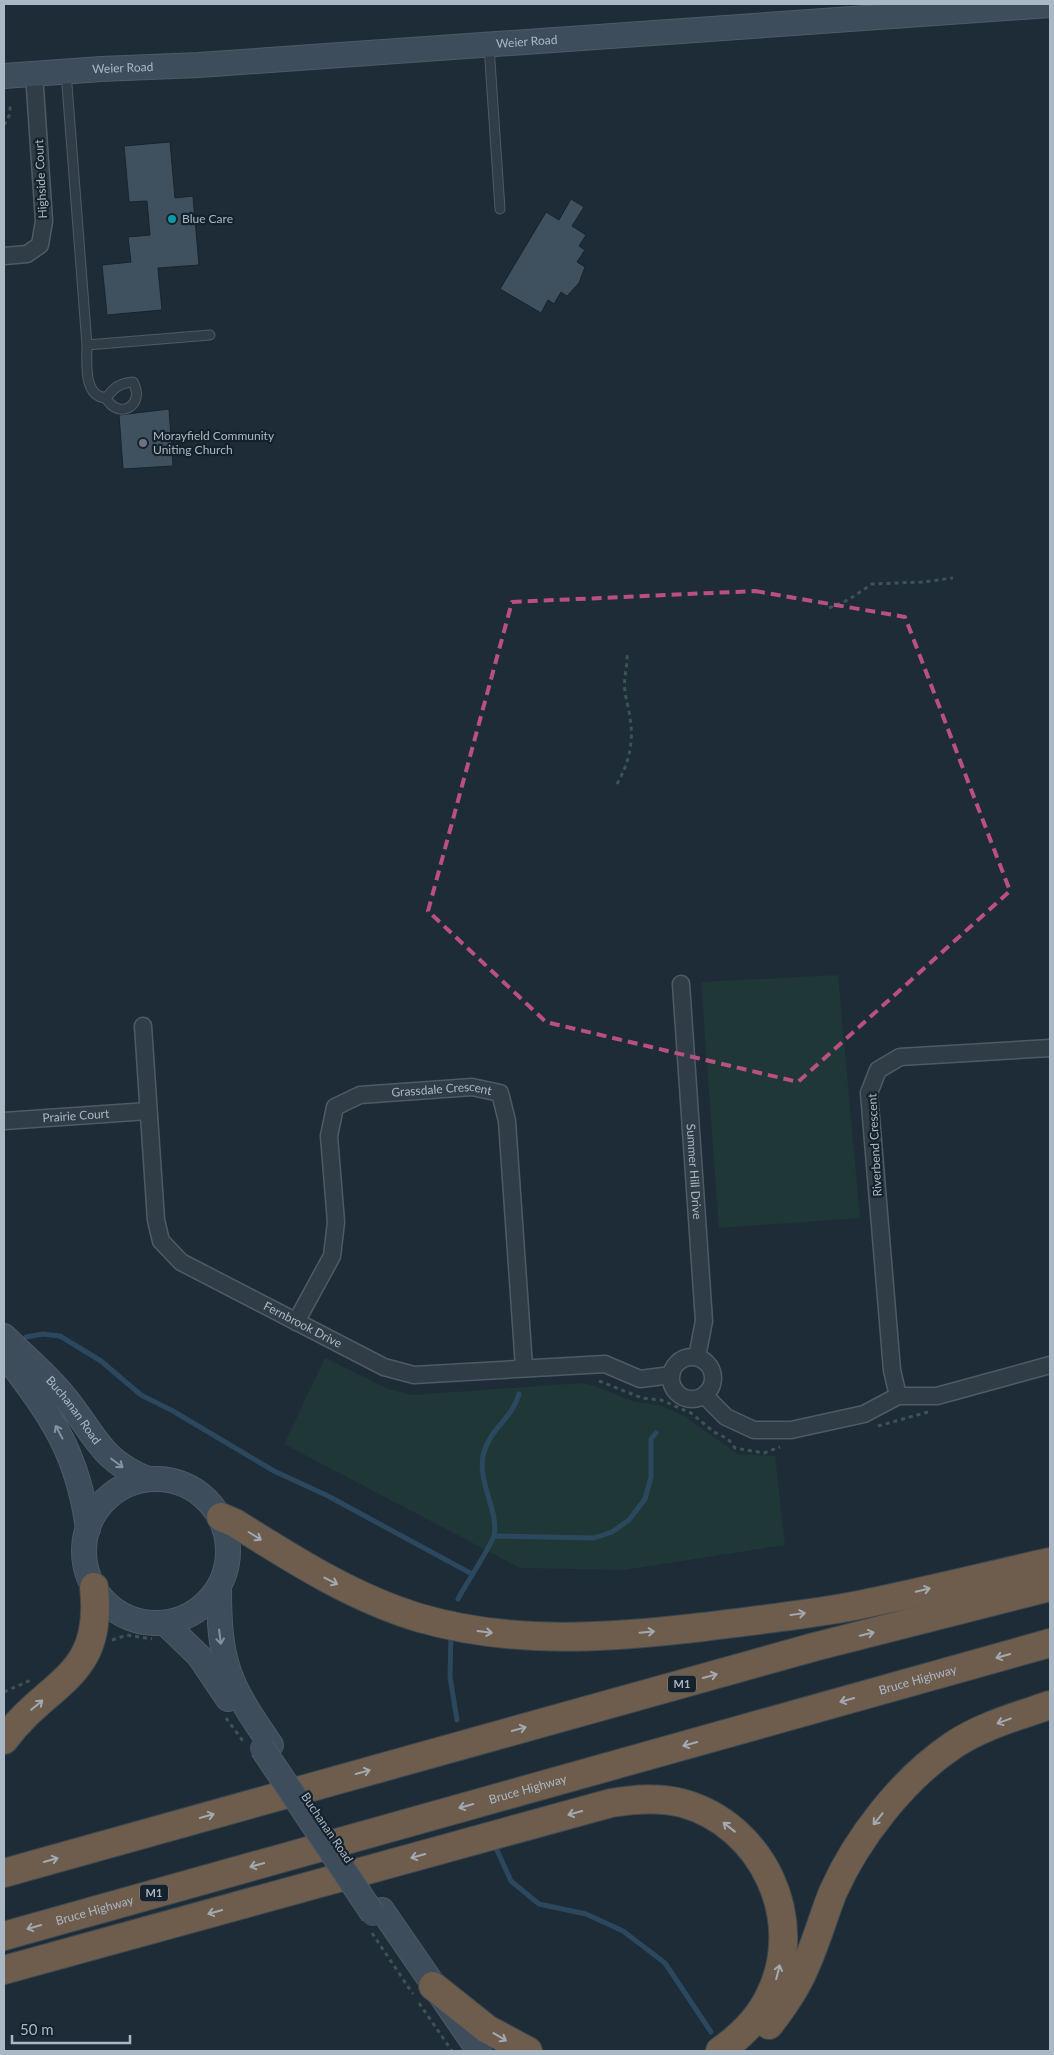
<svg xmlns="http://www.w3.org/2000/svg" width="1054" height="2055" viewBox="0 0 1054 2055" font-family="Lato,sans-serif">
<style>
.green{fill:#1f3837}
.lines{fill:none;stroke-linecap:round;stroke-linejoin:round}
.stream{stroke:#2c485e;stroke-width:5}
.building{fill:#3f515f;stroke:#18242d}
.lane-casing{stroke:#4e5b66;stroke-width:11}
.street-casing{stroke:#4e5b66;stroke-width:19}
.secondary-casing{stroke:#4e5b66;stroke-width:26}
.highway-casing{stroke:#3b4851;stroke-width:30}
.path{stroke:#3c5454;stroke-width:3;stroke-dasharray:4 4;stroke-linecap:butt}
.lane{stroke:#303d47;stroke-width:9}
.street{stroke:#303d47;stroke-width:16}
.secondary{stroke:#3e4d5b;stroke-width:24}
.highway{stroke:#6e5c4c;stroke-width:28}
.secondary-bridge-casing{stroke:#4e5b66;stroke-width:26;stroke-linecap:butt}
.secondary-bridge{stroke:#3e4d5b;stroke-width:24}
.oneway{stroke:#8493a0}
.oneway2{stroke:#a1aab3}
.marked{fill:none;stroke:#ba5080;stroke-width:4;stroke-dasharray:10 6;stroke-linejoin:round}
.culture-dot{fill:#0f9aa8;stroke:#16222b;stroke-width:2}
.worship-dot{fill:#6b7280;stroke:#16222b;stroke-width:2}
.labels{text-anchor:middle;stroke-width:4.5;stroke-linejoin:round;paint-order:stroke}
.shield{fill:#16222b;stroke:#7e8b97;stroke-width:1}
.shield-label{font-size:11px;font-weight:bold;fill:#aab8c5}
.street-label{font-size:12px;fill:#aab8c5;stroke:#16222b}
.poi-label{font-size:12px;fill:#aab8c5;stroke:#16222b;text-anchor:start}
</style>
<rect width="100%" height="100%" fill="#1d2c37"/>
<path class="green" d="M838,975L860,1218L719,1228L701,982Z
M325,1358L388,1389L413,1395L581,1383L595,1386L635,1402L659,1405L682,1415L738,1454L775,1456L785,1545L624,1570L520,1568L284,1444Z"/>
<g class="lines">
<path class="stream" d="M26,1337L43,1334L60,1336L101,1361L141,1395L173,1411L274,1471L328,1496L472,1574
M494,1536L594,1538L612,1532L629,1520L645,1499L651,1477V1439L656,1433
M458,1599C465,1585 491,1547 494,1535C499,1512 478,1484 483,1456C489,1428 512,1420 519,1394
M451,1635L450,1677L457,1720
M496,1848L511,1881L539,1904L586,1914L623,1931L665,1963L711,2032"/>
</g>
<path class="building" d="M170,142L175,198L193,196L199,265L158,268L162,310L107,315L102,265L131,262L128,237L150,235L147,201L129,202L124,146Z
M571,199L584,207L572,226L586,235L579,246L585,250L577,262L585,267L579,283L567,296L561,292L554,304L548,300L541,313L500,289L546,212L559,220Z
M169,409L173,466L123,469L119,415Z"/>
<g class="lines">
<defs>
<path id="lane" d="M489,46L500,209
M66,72L87,345L210,335
M87,345C87,363 83,396 106,398
M133,382C146,405 119,421 106,398C114,388 119,383 133,382Z"/>
<g id="street">
<path d="M4,256L27,254L40,245L44,221L34,73"/>
<path id="s1" d="M681,984L704,1321L697,1357"/>
<path id="s2" d="M143,1026L156,1220L161,1241L181,1262L384,1367L414,1375L605,1364L640,1379L671,1375"/>
<path id="s3" d="M4,1121L148,1111"/>
<path id="s4" d="M296,1322L332,1256L336,1222L329,1136L335,1107L360,1095L472,1087L500,1093L507,1121L524,1367"/>
<circle cx="692" cy="1378" r="21"/>
<path d="M704,1395L726,1417L754,1430H791L864,1414L898,1396H937L1050,1365"/>
<path d="M898,1396L892,1370L869,1093L878,1070L900,1057L1050,1048"/>
</g>
<g id="secondary">
<path id="s5" d="M4,76L101,69L199,65L1050,5"/>
<path id="s6" d="M4,1336C24,1356 46,1374 64,1396C94,1432 99,1460 148,1479"/>
<path d="M5,1355C50,1414 78,1452 88,1529"/>
<circle cx="156" cy="1551" r="72"/>
<path d="M219,1588C219,1665 229,1684 271,1745"/>
<path d="M165,1623L199,1656L228,1699"/>
<path d="M382,1910L479,2051"/>
</g>
<g id="highway">
<path d="M221,1517L235,1523C294,1560 353,1598 420,1618C513,1645 609,1638 703,1627C755,1620 808,1615 859,1605C923,1592 987,1576 1050,1562"/>
<path d="M4,1740C49,1679 104,1679 94,1587"/>
<path d="M4,1873L814,1647L1050,1587"/>
<path id="s7" d="M4,1936L1050,1643"/>
<path d="M4,1970L611,1803C635,1799 658,1797 682,1803C763,1825 807,1920 770,1995C759,2019 741,2036 720,2051"/>
<path d="M433,1986L487,2029L528,2051"/>
<path d="M769,2025C783,2007 796,1989 805,1967C816,1943 823,1917 833,1892C857,1838 903,1779 952,1746C981,1726 1018,1716 1050,1705"/>
</g>
</defs>
<use href="#lane" class="lane-casing"/>
<use href="#street" class="street-casing"/>
<use href="#secondary" class="secondary-casing"/>
<use href="#highway" class="highway-casing"/>
<path class="path" d="M4,125L10,114V104
M829,608L848,600L872,584L922,582L953,578
M617,784C629,763 634,742 630,718C629,709 626,700 625,691C623,679 628,666 627,653
M599,1381L642,1398L661,1400L691,1413L714,1432L728,1439L735,1448L764,1453L780,1447
M878,1426L928,1412
M112,1640L127,1635L152,1639
M4,1692L31,1680
M226,1718L243,1741
M372,1933L413,1994
M419,2003L452,2051"/>
<use href="#lane" class="lane"/>
<use href="#street" class="street"/>
<use href="#secondary" class="secondary"/>
<use href="#highway" class="highway"/>
<defs>
<path id="secondary-bridge" d="M262,1748L373,1914"/>
</defs>
<use href="#secondary-bridge" class="secondary-bridge-casing"/>
<use href="#secondary-bridge" class="secondary-bridge"/>
</g>
<defs><path id="oneway-shaft" d="M-6 0H5M1.5-3L5.5 0L1.5 3" fill="none" stroke-width="1.6" stroke-linecap="round" stroke-linejoin="round" transform="scale(1.25)"/></defs>
<g class="oneway">
<use href="#oneway-shaft" transform="translate(59 1432) rotate(-118)"/>
<use href="#oneway-shaft" transform="translate(117 1463) rotate(37)"/>
<use href="#oneway-shaft" transform="translate(220 1637) rotate(83)"/>
</g>
<g class="oneway2">
<use href="#oneway-shaft" transform="translate(255 1536) rotate(32)"/>
<use href="#oneway-shaft" transform="translate(331 1581) rotate(27)"/>
<use href="#oneway-shaft" transform="translate(923 1590) rotate(-13)"/>
<use href="#oneway-shaft" transform="translate(798 1614) rotate(-8)"/>
<use href="#oneway-shaft" transform="translate(485 1632) rotate(7)"/>
<use href="#oneway-shaft" transform="translate(647 1632) rotate(-5)"/>
<use href="#oneway-shaft" transform="translate(867 1634) rotate(-14)"/>
<use href="#oneway-shaft" transform="translate(1003 1656) rotate(164)"/>
<use href="#oneway-shaft" transform="translate(710 1676) rotate(-15)"/>
<use href="#oneway-shaft" transform="translate(847 1700) rotate(164)"/>
<use href="#oneway-shaft" transform="translate(37 1705) rotate(-40)"/>
<use href="#oneway-shaft" transform="translate(1004 1721) rotate(160)"/>
<use href="#oneway-shaft" transform="translate(519 1729) rotate(-15)"/>
<use href="#oneway-shaft" transform="translate(690 1744) rotate(164)"/>
<use href="#oneway-shaft" transform="translate(363 1772) rotate(-15)"/>
<use href="#oneway-shaft" transform="translate(466 1806) rotate(164)"/>
<use href="#oneway-shaft" transform="translate(575 1813) rotate(165)"/>
<use href="#oneway-shaft" transform="translate(207 1816) rotate(-16)"/>
<use href="#oneway-shaft" transform="translate(878 1819) rotate(129)"/>
<use href="#oneway-shaft" transform="translate(729 1827) rotate(-142)"/>
<use href="#oneway-shaft" transform="translate(418 1856) rotate(164)"/>
<use href="#oneway-shaft" transform="translate(51 1860) rotate(-16)"/>
<use href="#oneway-shaft" transform="translate(257 1865) rotate(164)"/>
<use href="#oneway-shaft" transform="translate(215 1912) rotate(164)"/>
<use href="#oneway-shaft" transform="translate(34 1927) rotate(164)"/>
<use href="#oneway-shaft" transform="translate(778 1972) rotate(-76)"/>
<use href="#oneway-shaft" transform="translate(500 2037) rotate(31)"/>
</g>
<path class="marked" d="M755,591L905,617L1010,891L798,1082L546,1022L428,911L512,602Z"/>
<circle class="culture-dot" cx="172" cy="219" r="5"/>
<circle class="worship-dot" cx="143" cy="443" r="5"/>
<g class="labels">
<g class="shield">
<rect x="668" y="1675.5" width="28" height="17" rx="4"/>
<rect x="140" y="1884.5" width="28" height="17" rx="4"/>
</g>
<g class="shield-label">
<text x="682" y="1688">M1</text>
<text x="154" y="1897">M1</text>
</g>
<g class="street-label">
<text dy="4" stroke="none"><textPath href="#s5" startOffset="524">Weier Road</textPath></text>
<text dy="4" stroke="none"><textPath href="#s5" startOffset="119">Weier Road</textPath></text>
<text transform="translate(41 179) rotate(-93)" y="4">Highside Court</text>
<text dy="4" stroke="none"><textPath href="#s4" startOffset="335">Grassdale Crescent</textPath></text>
<text dy="4" stroke="none"><textPath href="#s3" startOffset="72">Prairie Court</textPath></text>
<text transform="translate(875 1145) rotate(-93)" y="4">Riverbend Crescent</text>
<text dy="4" stroke="none"><textPath href="#s1" startOffset="188">Summer Hill Drive</textPath></text>
<text dy="4" stroke="none"><textPath href="#s2" startOffset="382">Fernbrook Drive</textPath></text>
<text dy="4" stroke="none"><textPath href="#s6" startOffset="102">Buchanan Road</textPath></text>
<text dy="4" stroke="none"><textPath href="#s7" startOffset="949">Bruce Highway</textPath></text>
<text dy="4" stroke="none"><textPath href="#s7" startOffset="544">Bruce Highway</textPath></text>
<text transform="translate(327 1828) rotate(56)" y="4">Buchanan Road</text>
<text dy="4" stroke="none"><textPath href="#s7" startOffset="94">Bruce Highway</textPath></text>
</g>
<g class="poi-label">
<text x="182" y="223">Blue Care</text>
<text x="153" y="440">Morayfield Community<tspan x="153" dy="14">Uniting Church</tspan></text>
</g>
</g>
<rect width="1054" height="2055" fill="none" stroke="#aab8c5" stroke-width="10"/>
<path d="M12 2035v8h118v-8" fill="none" stroke="#aab8c5" stroke-width="2.5"/>
<text x="20" y="2035" font-size="15" fill="#aab8c5" stroke="#16222b" stroke-width="4" paint-order="stroke">50 m</text>
</svg>
